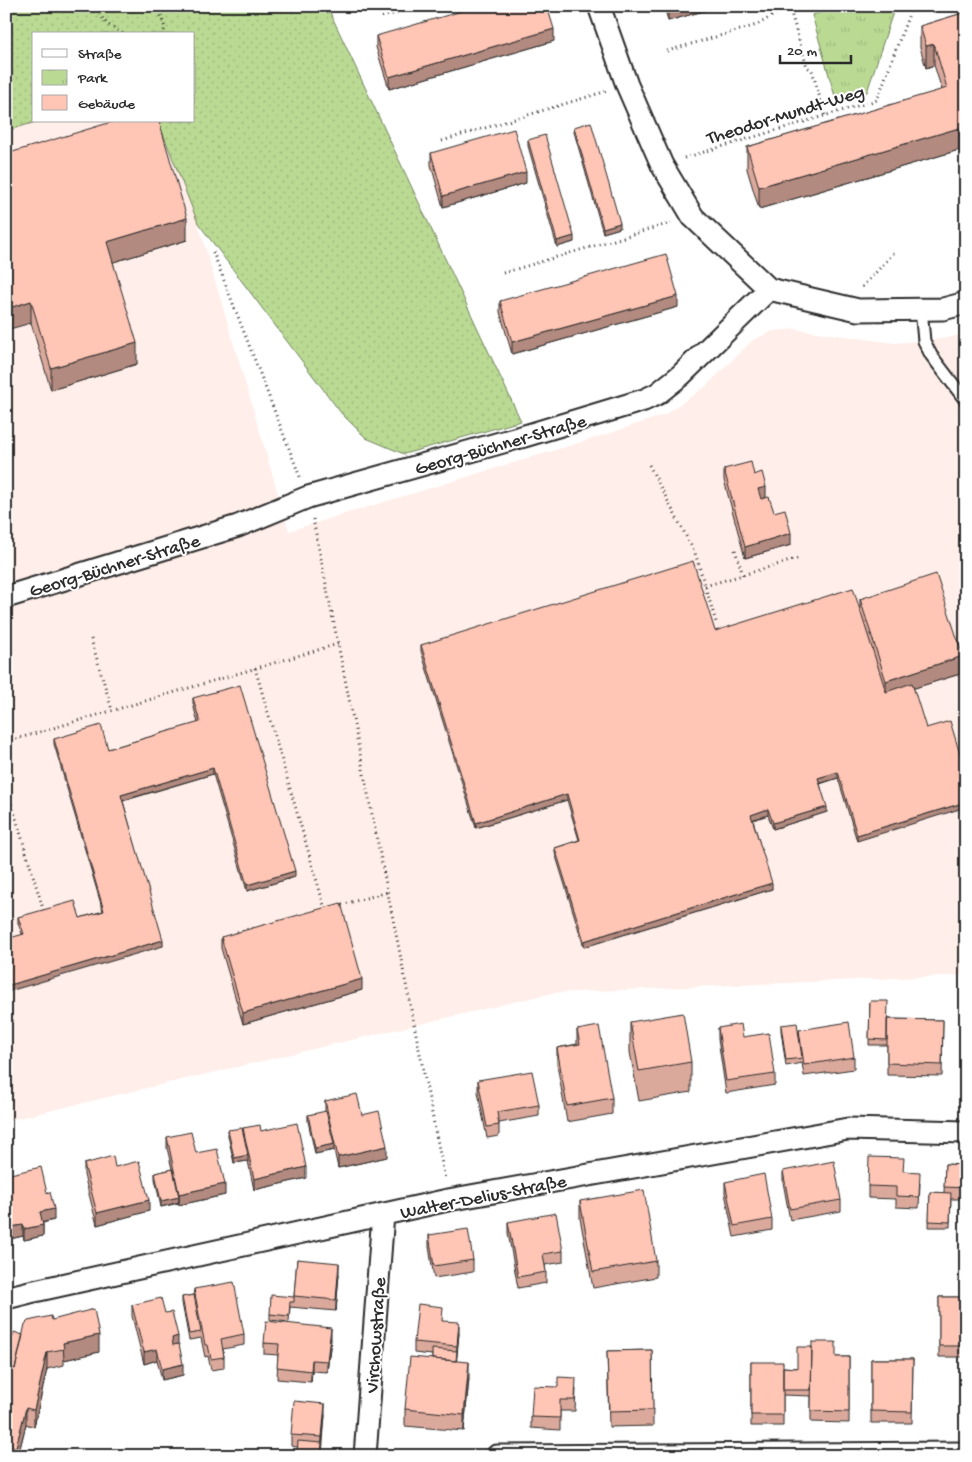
<svg xmlns="http://www.w3.org/2000/svg" width="972" height="1462" viewBox="0 0 972 1462" font-family="'Gochi Hand',sans-serif">
<style>
.built{fill:#ffeee9}
.grass{fill:url(#grass-dots);stroke:#72825f}
.park{fill:url(#park-tufts);stroke:#72825f}
.lines{fill:none;stroke-linecap:round;stroke-linejoin:round}
.lane-casing{stroke:#2b2b2b;stroke-width:15}
.street-casing{stroke:#2b2b2b;stroke-width:25}
.path{stroke:#2b2b2b;stroke-width:3;stroke-dasharray:1 4;stroke-linecap:butt}
.lane{stroke:#fff;stroke-width:11}
.street{stroke:#fff;stroke-width:21}
.wall{fill:#dba99c;stroke:#2b2b2b}
.shaded-wall{fill:#b28a7f;stroke:#2b2b2b}
.building{fill:#ffc5b5;stroke:#2b2b2b}
.labels{text-anchor:middle;stroke-width:4;stroke-linejoin:round;paint-order:stroke}
.street-label{font-size:19px;fill:#2b2b2b;stroke:#fff}
</style>
<defs>
<pattern id="grass-dots" width="8" height="8" patternUnits="userSpaceOnUse" patternTransform="scale(1.25)"><rect width="8" height="8" fill="#bada93"/><path d="M2 2h.1M6 6h.1" fill="none" stroke="#a0bb7f" stroke-width="1.8" stroke-linecap="round"/></pattern>
<pattern id="park-tufts" width="24" height="20" patternUnits="userSpaceOnUse" patternTransform="scale(1.25)"><rect width="24" height="20" fill="#bada93"/><path d="M3 7l-1-3M5 7V3M7 7l1-3M15 17l-1-3M17 17v-4M19 17l1-3" fill="none" stroke="#a0bb7f"/></pattern>
</defs>
<rect width="100%" height="100%" fill="#fff"/>
<filter id="ink" filterUnits="userSpaceOnUse"><feTurbulence type="fractalNoise" baseFrequency=".02" numOctaves="2"/><feDisplacementMap in="SourceGraphic" scale="10" xChannelSelector="R" yChannelSelector="G"/><feConvolveMatrix kernelMatrix="1 2 1 2 8 2 1 2 1" color-interpolation-filters="sRGB"/></filter>
<g filter="url(#ink)">
<path class="built" d="M39,121H158L198,223L289,531L608,434L664,415L705,387L753,340L773,331L795,329L894,343L941,339L966,334V975L552,993L6,1121V131Z"/>
<path class="grass" d="M6,6H327L521,421L404,454L366,438L341,413L198,223L158,121H194V34H34V121H39L6,131Z"/>
<path class="park" d="M842,6H895L867,92L836,100L812,15Z"/>
<g class="lines">
<defs>
<path id="lane" d="M921,309L924,341L931,355L966,401"/>
<path id="street" d="M599,6L627,85L662,165L693,217L769,289
M769,289L858,310L943,309L966,303
M6,597L238,526L308,497L528,435L644,400L657,394L681,375L769,289
M6,1298L30,1292L448,1200L848,1129L966,1132
M365,1456L383,1214
M497,1456L966,1453"/>
</defs>
<use href="#lane" class="lane-casing"/>
<use href="#street" class="street-casing"/>
<path class="path" d="M93,6L107,24L123,34
M158,6L165,28L163,34
M789,6L807,67L812,70L825,116
M382,17L422,6
M667,51L757,25L777,13L780,6
M442,141L607,91
M684,158L877,100L912,6
M213,252L300,477
M503,273L671,223
M862,287L896,251
M649,465L695,553L717,625
M313,519L445,1179
M735,550L743,575
M705,586L800,558
M91,639L112,710
M255,668L325,909
M6,742L338,644
M6,785L44,912
M337,906L388,892
M237,932L253,928"/>
<use href="#lane" class="lane"/>
<use href="#street" class="street"/>
</g>
<path class="wall" d="M664,6H721L668,21Z
M966,12V155L961,156L959,150L759,209L747,169V147L942,90L934,65L926,68L920,47V26Z
M376,36L554,41L389,89L376,47Z
M574,127L620,228L603,233L574,132Z
M528,140L574,242L557,247L528,146Z
M431,153L526,183L443,207L431,165Z
M6,154L187,240L113,262L137,364L51,390L31,323Z
M500,301L678,307L512,354L500,312Z
M724,469L754,475L774,512L791,545L745,558L724,480Z
M860,599L963,673L914,688L857,841L838,778L820,784L827,812L773,829L768,815L753,820L772,889L584,947L555,853V848L579,840L567,800L476,828L421,651V645L715,631L860,608Z
M193,698L295,877L247,891L213,774L123,801L163,946L22,934L18,923V917L80,918L103,911L54,744V739L108,749L198,723L193,704Z
M221,937L362,990L243,1024L221,948Z
M870,1001L888,1019L943,1020L942,1076L887,1075V1045H869Z
M630,1022L691,1062V1092L639,1101L630,1052Z
M781,1025L799,1036V1030L854,1057V1069L804,1076L802,1063L786,1066L781,1031Z
M718,1028L743,1037L775,1074V1085L726,1093L718,1039Z
M577,1030L612,1098V1114L567,1122L557,1064V1048L577,1044Z
M478,1080L539,1105V1116L499,1123V1136L487,1138L478,1092Z
M325,1101L362,1115L387,1157L338,1168L334,1150L315,1154L308,1121V1115L325,1112Z
M243,1128L261,1131L306,1178L254,1190L248,1161L234,1163L228,1136V1130L243,1134Z
M167,1137L196,1153L225,1195L179,1205V1203L161,1207L155,1179V1173L172,1169L167,1148Z
M84,1164L115,1167L149,1211L97,1225L84,1175Z
M945,1164L966,1165V1199H951L950,1227H929L930,1192L944,1193Z
M783,1171L841,1200V1211L790,1220L783,1182Z
M904,1171L920,1183L919,1208L896,1207V1199L868,1198V1186Z
M6,1175L47,1193L54,1220L43,1223V1236L24,1240L23,1236L10,1239L6,1220Z
M725,1182L772,1219V1230L734,1237L725,1193Z
M580,1201L656,1261V1277L593,1288L580,1218Z
M508,1222L563,1251V1262L545,1265L546,1272V1283L518,1288L508,1233Z
M429,1235L473,1260V1272L434,1278L429,1247Z
M297,1259L339,1274L336,1311L290,1307L289,1322L270,1320V1314L294,1297Z
M194,1289L244,1334V1345L223,1349L224,1357V1368L211,1370L208,1356L205,1357L201,1338L189,1340L182,1303V1297L194,1295Z
M939,1297H966V1357H939Z
M132,1305L165,1313L178,1344L183,1375L162,1380L157,1360L144,1364L132,1316Z
M52,1320L99,1352L64,1360V1365L47,1369L34,1427L26,1424L18,1456H6V1355H7L23,1335Z
M443,1321L459,1333L456,1361L469,1378L464,1431L405,1426V1409L432,1359V1355L414,1353V1342Z
M331,1339L327,1372L312,1371L311,1382L277,1379L278,1355L264,1354V1343Z
M652,1350L653,1426L609,1427L607,1351Z
M836,1357H849V1423L811,1422V1396L783,1395V1426H751V1362L783,1367L797,1368Z
M871,1359H913L912,1423H871Z
M576,1389L575,1411H560V1430L531,1428V1417Z
M325,1415L322,1456L297,1447L291,1446V1435Z"/>
<path class="shaded-wall" d="M668,6H721L668,21Z
M554,29V41L389,89V77Z
M934,44V65L926,68V46Z
M959,128V150L759,209V187Z
M966,133V155L961,156V135Z
M526,172V183L443,207V196Z
M187,218V240L107,264V242Z
M620,223V228L603,233V228Z
M574,236V242L557,247V241Z
M678,296V307L512,354V342Z
M31,301V323L6,330V309Z
M137,343V364L51,390V368Z
M766,487V498L758,501V489Z
M791,533V545L745,558V547Z
M963,656V673L886,697V681Z
M213,768V774L121,801V795Z
M838,772V778L818,784V778Z
M567,794V800L476,828V823Z
M966,802V807L857,841V835Z
M827,807V812L773,829V823Z
M768,809V815L751,820V815Z
M295,871V877L247,891V885Z
M772,883V889L584,947V941Z
M163,940V946L6,992V986Z
M362,979V990L243,1024V1013Z
M334,1144V1150L315,1154V1148Z
M387,1146V1157L338,1168V1157Z
M248,1155V1161L234,1163V1158Z
M306,1167V1178L254,1190V1179Z
M225,1184V1195L179,1205V1194Z
M179,1197V1202L161,1207V1201Z
M149,1200V1211L97,1225V1213Z
M54,1209V1220L40,1223V1212Z
M23,1225V1236L10,1239V1227Z
M43,1225V1236L24,1240V1229Z
M339,1263V1274L336,1311V1300Z
M459,1322V1333L456,1368L457,1346Z
M331,1328V1339L327,1372V1361Z
M99,1335V1352L64,1360L63,1343Z
M178,1336V1347L172,1349V1338Z
M157,1349V1360L144,1364V1352Z
M47,1352V1369L34,1427V1410Z
M312,1360V1371L311,1382V1371Z
M469,1362V1378L464,1431V1415Z
M183,1364V1375L162,1380V1369Z
M325,1404V1415L321,1456L322,1437Z
M26,1408V1424L18,1456H16V1447Z"/>
<path class="building" d="M479,6H547L554,29L389,77L376,36Z
M966,12V133L961,135L959,128L759,187L747,147L947,88L934,44L926,46L920,26Z
M115,121H159L187,218L107,242L137,343L51,368L31,301L6,309V154Z
M591,122L620,223L603,228L574,127Z
M514,129L526,172L443,196L431,153Z
M545,135L574,236L557,241L528,140Z
M666,254L678,296L512,342L500,301Z
M751,462L754,475L762,472L766,487L758,489L761,499L769,497L774,512L785,509L791,533L745,547L724,469Z
M693,561L715,631L853,588L886,692L912,683L926,728L950,721L966,774V802L857,835L838,772L818,778L827,807L773,823L768,809L751,815L772,883L584,941L555,848L580,840L567,794L476,823L421,645Z
M936,574L963,656L886,681L860,599Z
M240,685L295,871L247,885L213,768L121,795L163,940L6,986V939L24,934L18,917L75,901L80,918L104,911L54,739L101,725L108,749L200,722L193,698Z
M341,903L362,979L243,1013L221,937Z
M870,1001H888L887,1040L869,1039Z
M683,1013L691,1062L639,1071L630,1022Z
M887,1019L943,1020L942,1065L887,1063Z
M849,1022L854,1057L804,1065L799,1030Z
M797,1023L802,1058L786,1060L781,1025Z
M741,1024L743,1037L769,1033L775,1074L726,1081L718,1028Z
M599,1026L612,1098L567,1106L557,1048L580,1044L577,1030Z
M532,1071L539,1105L497,1112L499,1125L487,1127L478,1080Z
M357,1094L362,1115L379,1111L387,1146L338,1157L325,1101Z
M326,1111L334,1144L315,1148L308,1115Z
M297,1123L306,1167L254,1179L243,1128L260,1125L261,1131Z
M242,1128L248,1155L234,1158L228,1130Z
M191,1132L196,1153L217,1149L225,1184L179,1194L167,1137Z
M113,1156L115,1167L139,1161L149,1200L97,1213L84,1164Z
M869,1157L904,1158L903,1171L920,1172L919,1197L896,1196V1187L868,1186Z
M834,1161L841,1200L790,1209L783,1171Z
M945,1164L966,1165V1188L944,1187Z
M41,1167L47,1193L50,1192L54,1209L40,1212L43,1225L24,1229L23,1225L10,1227L6,1209V1175Z
M173,1169L179,1197L161,1201L155,1173Z
M764,1174L772,1219L734,1226L725,1182Z
M644,1190L656,1261L593,1272L580,1201Z
M930,1192L951,1193L950,1222L929,1221Z
M556,1213L563,1251L543,1254L546,1272L518,1277L508,1222Z
M468,1229L473,1260L434,1266L429,1235Z
M297,1259L339,1263L336,1300L294,1296Z
M234,1282L244,1334L221,1339L224,1357L211,1359L208,1345H205L194,1289Z
M194,1295L201,1332L189,1334L182,1297Z
M271,1295L294,1297V1302H290L289,1316L270,1314Z
M939,1297H966V1346H939Z
M161,1298L165,1313L172,1312L178,1336L172,1338L173,1345L179,1344L183,1364L162,1369L157,1349L144,1352L132,1305Z
M418,1304L443,1307L442,1321L459,1322L457,1346L414,1342Z
M94,1309L99,1335L63,1343L64,1349L47,1352L34,1410L26,1408L16,1447L6,1445V1388L12,1367L15,1369L25,1324L28,1321L51,1316L52,1320Z
M266,1321L331,1328L327,1361L312,1360L311,1371L277,1367L279,1344L264,1343Z
M14,1332L23,1335L15,1369L12,1367L6,1388V1355H7Z
M812,1342H836V1357H849V1412L811,1411Z
M797,1347H812L811,1390H783V1367L797,1368Z
M432,1349L457,1351L456,1361L432,1359Z
M652,1350L653,1410L609,1411L607,1351Z
M410,1357L469,1362L464,1415L405,1409Z
M871,1359H913L912,1412L871,1411Z
M751,1362H783V1415H751Z
M558,1377L576,1378L575,1400H560V1418L531,1417L533,1386L558,1387Z
M294,1401L325,1404L322,1437L291,1435Z
M298,1441L322,1443L321,1456H297Z"/>
</g>
<g class="labels">
<g class="street-label">
<text transform="translate(785 113) rotate(-17)" y="7">Theodor-Mundt-Weg</text>
<text transform="translate(500 443) rotate(-16)" y="7">Georg-Büchner-Straße</text>
<text transform="translate(114 564) rotate(-17)" y="7">Georg-Büchner-Straße</text>
<text transform="translate(483 1195) rotate(-11)" y="7">Walter-Delius-Straße</text>
<text transform="translate(374 1335) rotate(-86)" y="7">Virchowstraße</text>
</g>
</g>
<rect width="972" height="1462" fill="none" stroke="#fff" stroke-width="25"/>
<rect x="12" y="12" width="947" height="1437" fill="none" stroke="#2b2b2b" stroke-width="2" filter="url(#ink)"/>
<rect x="32" y="32" width="162" height="90" fill="#ffffff" stroke="#aaaaaa"/>
<rect x="42" y="49" width="25" height="8" fill="#ffffff" stroke="#aaaaaa"/>
<text x="78" y="58" font-size="15" fill="#2b2b2b">Straße</text>
<rect x="42" y="70" width="25" height="15" fill="url(#park-tufts)" stroke="#aaaaaa"/>
<text x="78" y="82" font-size="15" fill="#2b2b2b">Park</text>
<rect x="42" y="95" width="25" height="15" fill="#ffc5b5" stroke="#aaaaaa"/>
<text x="78" y="108" font-size="15" fill="#2b2b2b">Gebäude</text>
<path d="M780 55v8h71v-8" fill="none" stroke="#2b2b2b" stroke-width="2.5"/>
<text x="787" y="55" font-size="15" fill="#2b2b2b" stroke="#ffffff" stroke-width="4" paint-order="stroke">20 m</text>
</svg>
